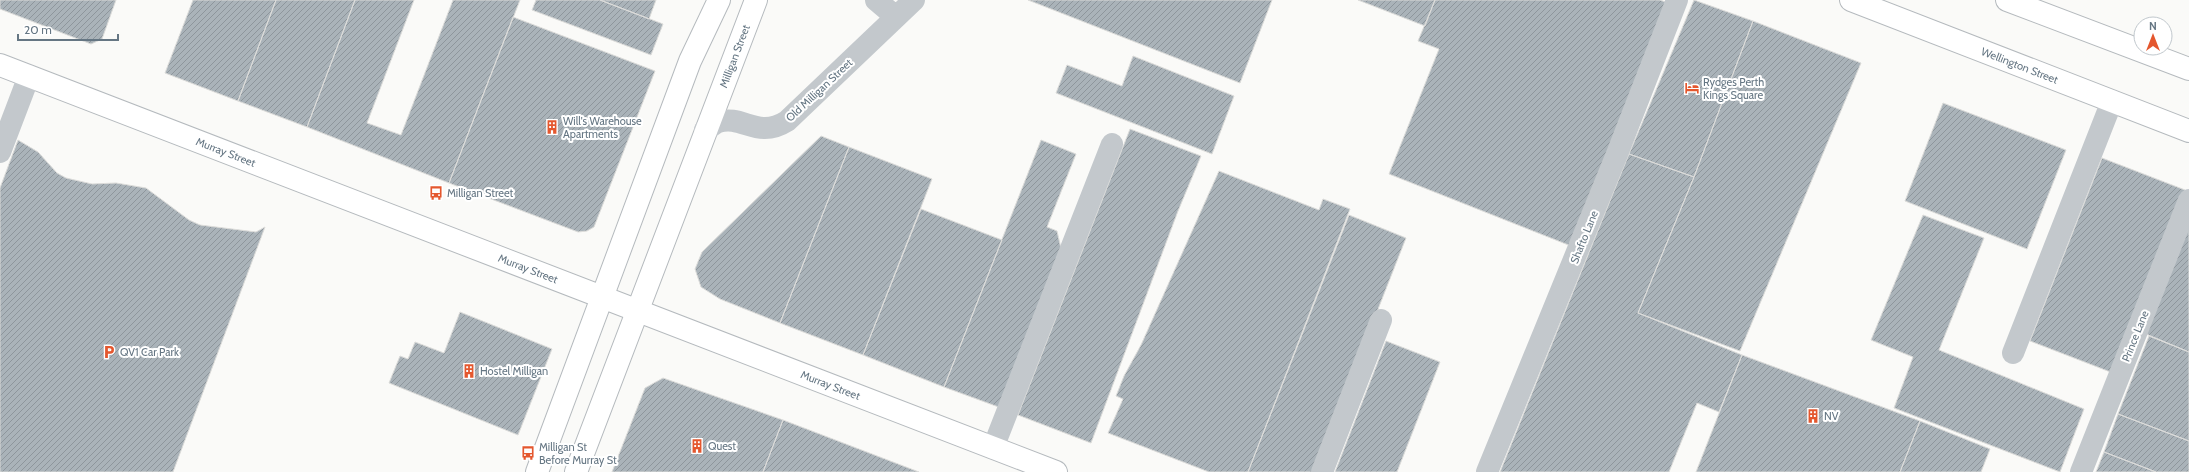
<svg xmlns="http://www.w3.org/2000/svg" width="2189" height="472" viewBox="0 0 2189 472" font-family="Cabin,sans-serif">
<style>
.building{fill:url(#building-hatch);stroke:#dcdcda}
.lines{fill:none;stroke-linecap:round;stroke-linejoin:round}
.major-casing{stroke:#b5babe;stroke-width:24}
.minor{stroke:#c3c8cc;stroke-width:22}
.major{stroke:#fff;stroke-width:22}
.labels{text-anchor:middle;stroke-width:4;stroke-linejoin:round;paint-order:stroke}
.street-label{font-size:11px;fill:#657683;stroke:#fff}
.poi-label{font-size:11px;fill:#657683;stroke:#fff;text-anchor:start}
</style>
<defs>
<pattern id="building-hatch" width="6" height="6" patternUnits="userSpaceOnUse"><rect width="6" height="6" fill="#aab3b9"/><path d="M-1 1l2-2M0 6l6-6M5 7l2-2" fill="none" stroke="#8e969c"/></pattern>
</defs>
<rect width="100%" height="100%" fill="#fafaf8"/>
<path class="building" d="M0,0H116L102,39L91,44L0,9Z
M193,0H276L238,101L165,73Z
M276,0H355L307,127L238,101Z
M355,0H414L367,123L401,135L453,0H520L449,183L307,127Z
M536,0H600L663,24L651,55L532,10Z
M600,0H656L649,19Z
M1028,0H1272L1240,83Z
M1358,0H1435L1425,26Z
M1435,0H1660L1668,3L1571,246L1389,174L1439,49L1418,41Z
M1694,0L1753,21L1694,177L1629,154Z
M513,17L655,71L594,227L587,231L578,232L449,183Z
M1753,21L1861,63L1740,351L1638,313L1694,177Z
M1133,56L1234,96L1212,154L1056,93L1067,65L1122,86Z
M1943,103L2066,150L2027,249L1905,201Z
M1130,129L1201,156L1178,211L1091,443L1018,415Z
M821,136L849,147L780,323L720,299L701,287L695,269L702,252Z
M18,140L38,152L57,173L66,178L92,184L116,183L146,188L189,220L200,225L256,232L265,227L173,472H0V188Z
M1041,140L1076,154L1047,227L1057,231L1063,257L1004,409L944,387Z
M849,147L932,179L863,355L780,323Z
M1629,154L1694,177L1638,313L1742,355L1719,412L1697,403L1669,472H1500Z
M2102,158L2185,190L2113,373L2030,341Z
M1219,171L1319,210L1323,199L1350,209L1248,472H1209L1108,433L1123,399L1116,396L1124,376L1141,345Z
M921,209L1002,240L944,387L863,355Z
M1349,215L1406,238L1314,472H1248Z
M1923,215L1984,238L1939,350L2084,409L2060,472L1894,408L1913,357L1871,340Z
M2189,223V352L2146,334Z
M460,312L552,349L518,435L389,383L400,356L408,359L415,342L444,353Z
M2149,336L2189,352V441L2118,414Z
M1386,341L1440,362L1397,472H1335Z
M1742,355L1920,421L1900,472H1696Z
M663,378L783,420L763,472H612L645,388Z
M2118,414L2189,441V472H2156L2104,452Z
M783,420L919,472H763Z
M1920,421L1990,449L1981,472H1900Z
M2104,452L2156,472H2096Z"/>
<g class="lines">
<defs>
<g id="major">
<path id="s1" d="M1851,0L2189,131"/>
<path d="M2007,0L2189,69"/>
<path id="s2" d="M0,65L1056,472"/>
<path d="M537,472L690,61L719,0"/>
<path id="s3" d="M576,472L756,0"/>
</g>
</defs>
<use href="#major" class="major-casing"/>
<path class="minor" d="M876,0L896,17
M705,130C709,128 714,124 718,122C743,114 757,140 787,121L914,0
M0,152L29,76
M2013,353L2112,101
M993,448L1112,144
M1322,472L1381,320
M1487,472L1617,154L1677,0
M2081,472L2189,200"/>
<use href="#major" class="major"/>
</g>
<defs>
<symbol id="hotel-bare" viewBox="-9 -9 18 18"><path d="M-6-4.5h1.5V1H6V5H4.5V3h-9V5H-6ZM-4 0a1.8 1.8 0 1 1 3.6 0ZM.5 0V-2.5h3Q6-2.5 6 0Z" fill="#e4572e" stroke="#fff" stroke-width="2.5" paint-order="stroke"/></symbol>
<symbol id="building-bare" viewBox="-9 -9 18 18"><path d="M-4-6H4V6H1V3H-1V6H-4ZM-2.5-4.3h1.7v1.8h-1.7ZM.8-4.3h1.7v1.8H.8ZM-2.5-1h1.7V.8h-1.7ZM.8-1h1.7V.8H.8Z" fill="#e4572e" stroke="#fff" stroke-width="2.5" paint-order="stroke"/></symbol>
<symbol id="bus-bare" viewBox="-9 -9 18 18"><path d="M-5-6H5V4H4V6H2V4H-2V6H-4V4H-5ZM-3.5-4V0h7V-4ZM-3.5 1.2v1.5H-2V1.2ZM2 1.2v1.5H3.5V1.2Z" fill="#e4572e" stroke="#fff" stroke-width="2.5" paint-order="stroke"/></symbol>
<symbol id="parking-bare" viewBox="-9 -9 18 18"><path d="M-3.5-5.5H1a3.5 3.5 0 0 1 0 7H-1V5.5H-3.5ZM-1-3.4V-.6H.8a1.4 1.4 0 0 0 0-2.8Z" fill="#e4572e" stroke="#fff" stroke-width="2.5" paint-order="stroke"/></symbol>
</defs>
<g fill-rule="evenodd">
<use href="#hotel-bare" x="1682" y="78" width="20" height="20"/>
<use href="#building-bare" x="542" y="117" width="20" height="20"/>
<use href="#bus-bare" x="426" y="183" width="20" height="20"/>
<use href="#parking-bare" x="99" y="342" width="20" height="20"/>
<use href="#building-bare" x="459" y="361" width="20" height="20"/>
<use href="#building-bare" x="1803" y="406" width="20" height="20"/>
<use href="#building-bare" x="687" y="436" width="20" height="20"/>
<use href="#bus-bare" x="518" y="443" width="20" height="20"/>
</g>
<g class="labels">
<g class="street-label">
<text dy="4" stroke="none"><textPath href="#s3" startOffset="445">Milligan Street</textPath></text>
<text dy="4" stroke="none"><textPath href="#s1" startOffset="181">Wellington Street</textPath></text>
<text transform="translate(819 90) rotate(-43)" y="4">Old Milligan Street</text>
<text dy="4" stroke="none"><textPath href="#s2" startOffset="242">Murray Street</textPath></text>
<text transform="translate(1584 237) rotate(-68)" y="4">Shafto Lane</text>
<text dy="4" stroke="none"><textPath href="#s2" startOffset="566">Murray Street</textPath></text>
<text transform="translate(2135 336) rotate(-68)" y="4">Prince Lane</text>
<text dy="4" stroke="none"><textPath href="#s2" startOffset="890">Murray Street</textPath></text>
</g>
<g class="poi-label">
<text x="1703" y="86">Rydges Perth<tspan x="1703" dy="13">Kings Square</tspan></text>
<text x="563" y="125">Will's Warehouse<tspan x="563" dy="13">Apartments</tspan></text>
<text x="447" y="197">Milligan Street</text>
<text x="120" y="356">QV1 Car Park</text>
<text x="480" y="375">Hostel Milligan</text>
<text x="1824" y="420">NV</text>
<text x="708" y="450">Quest</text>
<text x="539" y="451">Milligan St<tspan x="539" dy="13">Before Murray St</tspan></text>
</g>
</g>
<g transform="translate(2153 36)"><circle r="19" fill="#ffffff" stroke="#c1c8cd"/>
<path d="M0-3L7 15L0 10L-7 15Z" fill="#e4572e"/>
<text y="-6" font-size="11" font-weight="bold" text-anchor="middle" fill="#657683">N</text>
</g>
<path d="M18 34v6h100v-6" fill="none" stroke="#657683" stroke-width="2"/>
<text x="24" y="34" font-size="12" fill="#657683" stroke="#ffffff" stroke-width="3" paint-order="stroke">20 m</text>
</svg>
